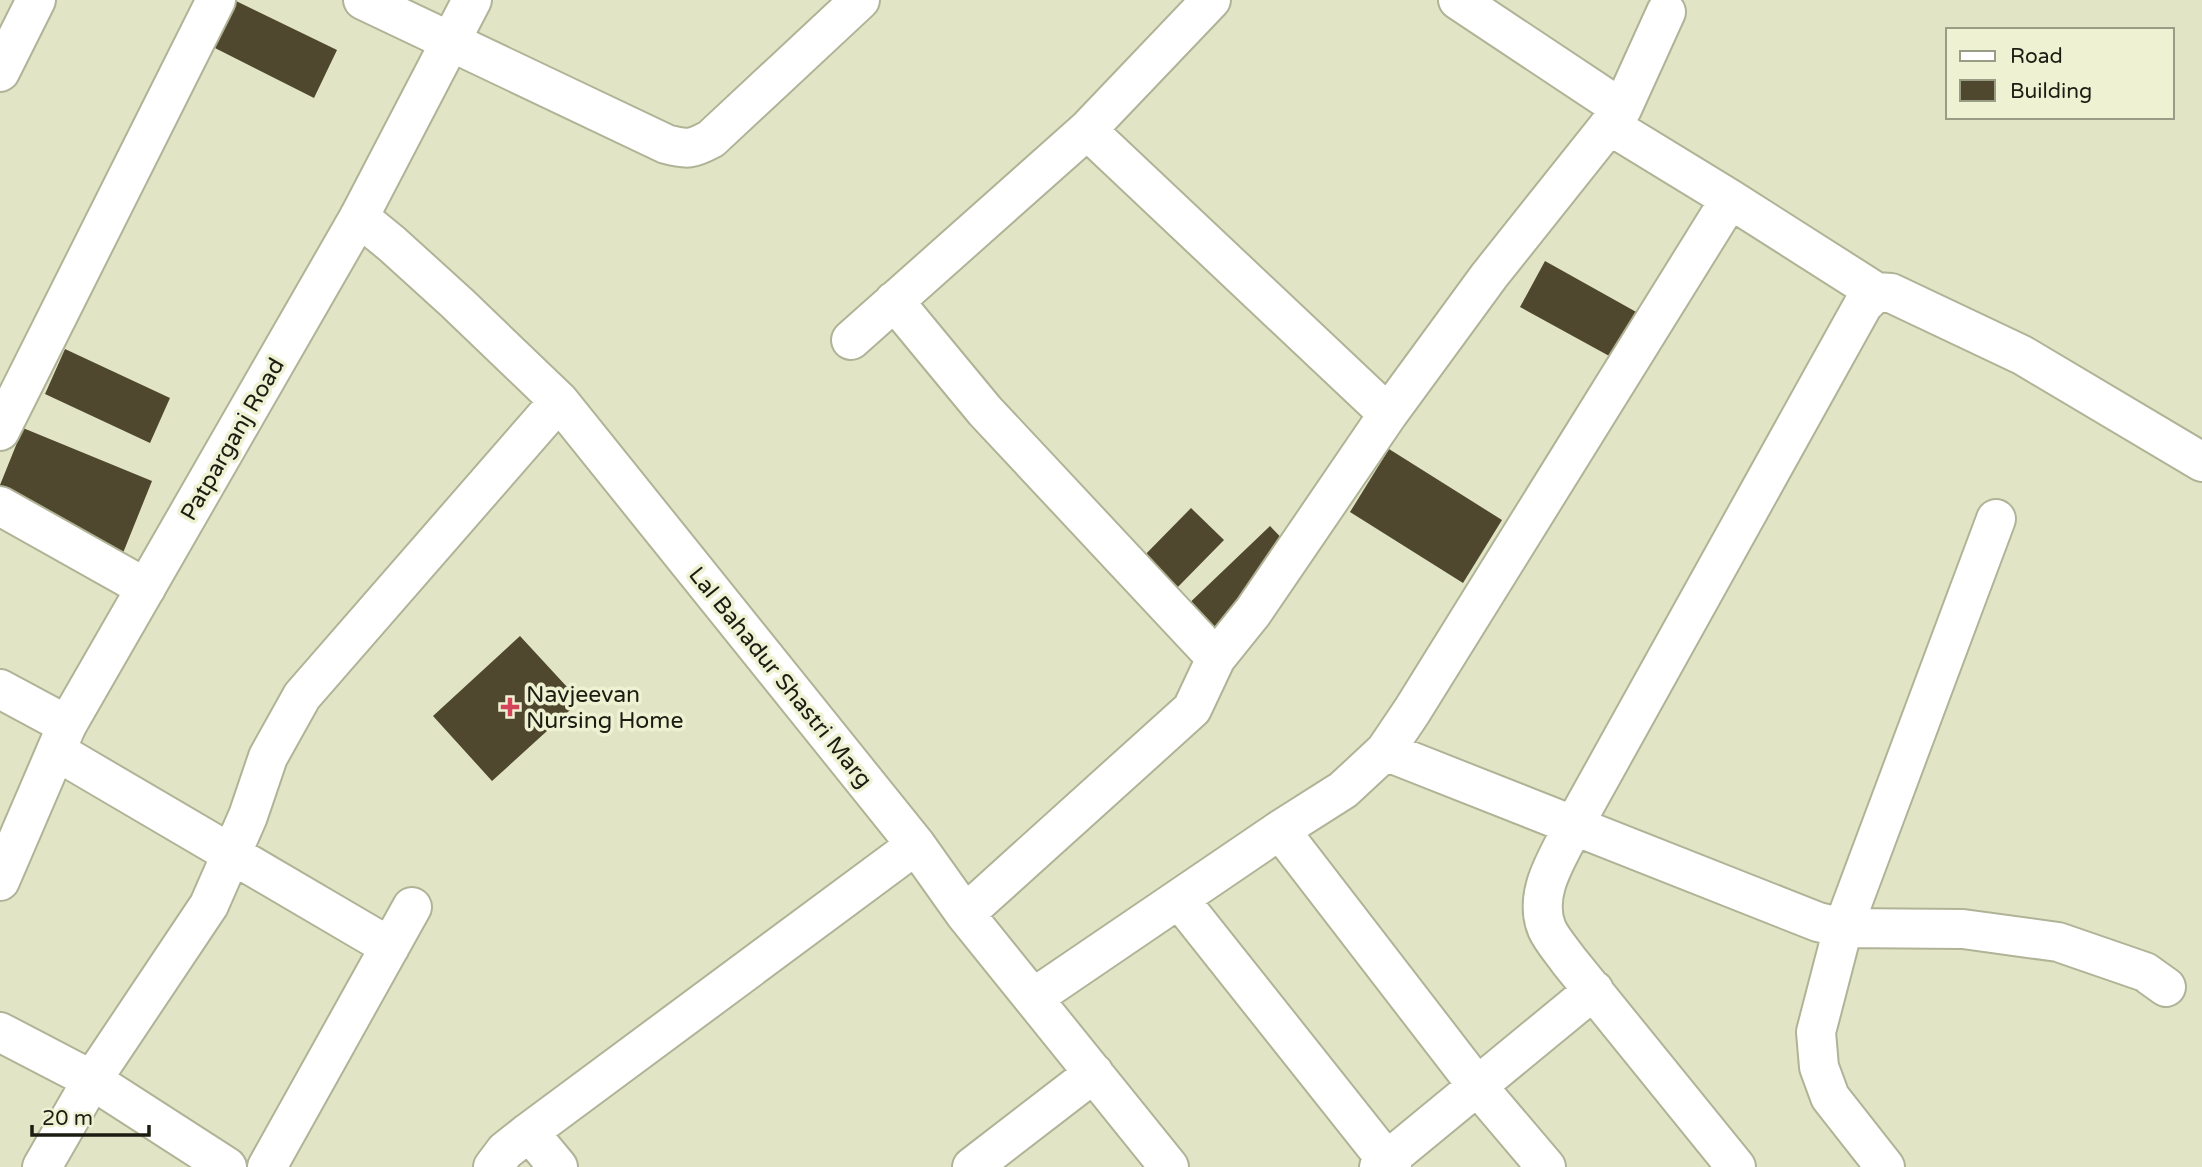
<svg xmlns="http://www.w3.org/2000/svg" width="2202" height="1167" viewBox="0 0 2202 1167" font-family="'Varela Round',sans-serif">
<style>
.building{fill:#4f482e}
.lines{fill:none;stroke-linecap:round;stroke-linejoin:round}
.minor-casing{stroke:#b0b396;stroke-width:42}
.tertiary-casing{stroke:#b0b396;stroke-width:42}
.minor{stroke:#fff;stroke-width:38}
.tertiary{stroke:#fff;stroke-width:38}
.poi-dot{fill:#d3435a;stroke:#eef2d3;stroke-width:2.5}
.labels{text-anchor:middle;stroke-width:7;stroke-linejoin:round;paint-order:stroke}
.street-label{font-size:23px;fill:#1c1d12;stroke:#eef2d3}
.poi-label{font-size:23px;fill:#1c1d12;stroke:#eef2d3;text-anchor:start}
</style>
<rect width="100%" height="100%" fill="#e1e5c6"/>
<path class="building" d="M234,0L337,50L314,98L211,46Z
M1545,261L1647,318L1622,363L1520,307Z
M65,349L170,398L150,443L45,394Z
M23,428L152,481L123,553L0,503V485Z
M1389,449L1502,520L1463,583L1350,512Z
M1191,508L1224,540L1172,593L1139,561Z
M1270,526L1292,549L1218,645L1180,612Z
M520,636L580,701L492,781L433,716Z"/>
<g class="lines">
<defs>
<path id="minor" d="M363,0L666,144C688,150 692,149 711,139L860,0
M1458,0L1622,109
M0,72L36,0
M1609,125L1730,199L1876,292
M1087,130L1388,414
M359,217L392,244L457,303L559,401L916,845L965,914L1169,1167
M894,301L985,411L1216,658
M851,340L1087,130L1211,0
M0,431L216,0
M0,506L146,588
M0,689L67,725
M56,751L390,947
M1385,751L1818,922L1843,928L1963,929L2058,942L2145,972L2166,987
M1280,830L1478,1087L1546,1167
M1179,899L1392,1167
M965,914L1192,709L1216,658L1253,612L1388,414L1489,276L1622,109L1666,12
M1033,998L1280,830L1343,790L1385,751L1412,711L1730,199
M0,1032L92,1080L227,1167
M529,1132L558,1167
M42,1167L92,1080L209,905L248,816L268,757L302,696L559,401
M267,1167L412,907
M493,1167L505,1151L529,1132L916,845
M972,1167L1094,1073
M1379,1167L1594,990
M1736,1167L1569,961C1562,951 1552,940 1547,929C1532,893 1559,856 1574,825L1863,305L1876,292L1891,293L2022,355L2202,462
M1885,1167L1830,1097L1819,1067L1816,1032L1843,928L1996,519"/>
<path id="tertiary" d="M0,881L67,725L359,217L472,0"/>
</defs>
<use href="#minor" class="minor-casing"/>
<use href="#tertiary" class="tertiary-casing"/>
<use href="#minor" class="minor"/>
<use href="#tertiary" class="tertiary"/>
</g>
<path class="poi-dot" d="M506.5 696.5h7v7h7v7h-7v7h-7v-7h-7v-7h7z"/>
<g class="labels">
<g class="street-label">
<text transform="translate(232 439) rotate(-60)" y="8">Patparganj Road</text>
<text transform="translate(781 677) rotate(51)" y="8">Lal Bahadur Shastri Marg</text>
</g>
<g class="poi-label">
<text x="526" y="702">Navjeevan<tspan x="526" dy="26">Nursing Home</tspan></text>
</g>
</g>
<rect x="1946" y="28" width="228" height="91" fill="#eef2d3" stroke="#9a9d86" stroke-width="2"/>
<rect x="1960" y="51" width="35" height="10" fill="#ffffff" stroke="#9a9d86" stroke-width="2"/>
<text x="2010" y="63" font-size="21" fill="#1c1d12">Road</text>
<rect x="1960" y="80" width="35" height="21" fill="#4f482e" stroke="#9a9d86" stroke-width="2"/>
<text x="2010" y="98" font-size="21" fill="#1c1d12">Building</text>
<path d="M32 1125v10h117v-10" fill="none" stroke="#1c1d12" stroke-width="3.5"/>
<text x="42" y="1125" font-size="21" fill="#1c1d12" stroke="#eef2d3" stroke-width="5" paint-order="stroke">20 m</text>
</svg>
